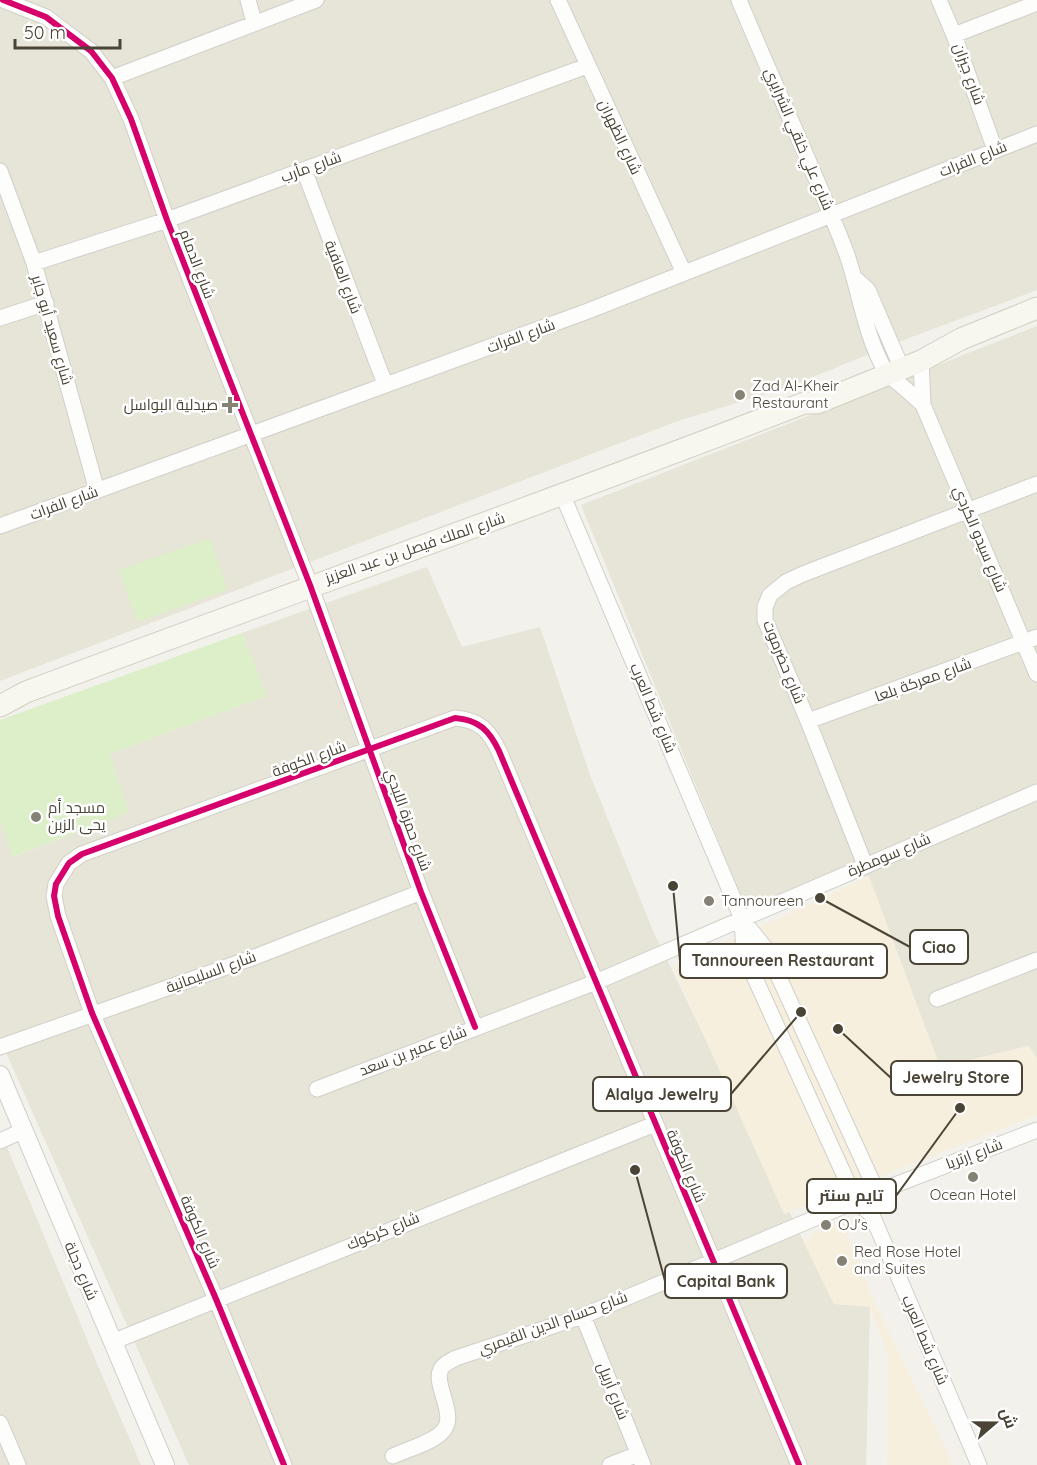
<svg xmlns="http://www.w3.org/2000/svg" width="1037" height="1465" viewBox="0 0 1037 1465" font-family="Quicksand,Cairo,sans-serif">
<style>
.residential{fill:#e7e4d8}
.commercial{fill:#f6efdd}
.green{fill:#dcefc9}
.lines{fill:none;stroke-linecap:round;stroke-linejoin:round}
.minor-casing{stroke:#d0cfc9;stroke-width:17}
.tertiary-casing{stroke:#d0cfc9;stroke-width:20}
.secondary-casing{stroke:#d2d0c2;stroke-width:23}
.minor{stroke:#fdfdfc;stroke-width:15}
.tertiary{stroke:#fdfdfc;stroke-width:18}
.secondary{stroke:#f7f6ef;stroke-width:21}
.cycleway-casing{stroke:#fff;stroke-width:10}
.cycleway{stroke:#d6006c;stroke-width:6}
.poi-dot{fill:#858175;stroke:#fff;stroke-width:2}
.labels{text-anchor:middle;stroke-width:5;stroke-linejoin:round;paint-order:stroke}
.street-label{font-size:15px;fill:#4a4436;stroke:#fff}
.poi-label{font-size:15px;fill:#4a4436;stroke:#fff;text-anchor:start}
.leader{fill:none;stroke:#4a4436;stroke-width:2}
.callout-dot{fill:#4a4436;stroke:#fff;stroke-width:2}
.callout{fill:#fff;stroke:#4a4436;stroke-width:2}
.callout-label{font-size:16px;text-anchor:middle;font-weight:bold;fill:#4a4436}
</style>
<rect width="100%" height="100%" fill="#f2f1eb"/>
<path class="residential" d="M0,0H1037V290L901,341L791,386L675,422L0,681Z
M1037,326V1059L1029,1046L940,1067L868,876L746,908L581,505Z
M427,567L462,647L540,627L590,775L653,931L834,1304L870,1306L866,1465H189L0,1039V820L14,857L128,812L110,754L266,696L242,633Z
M0,1130L98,1366L141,1465H0Z"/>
<path class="commercial" d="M869,876L940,1067L1029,1046L1037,1059V1115L784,1214L673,967Z
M842,1222L871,1294L953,1465H887L888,1356L870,1307L834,1304L803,1241L814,1233Z"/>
<path class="green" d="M210,538L228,590L137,622L119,570Z
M242,633L267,696L110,754L129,812L13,857L0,820V720Z"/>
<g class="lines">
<defs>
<path id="minor" d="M3,0L46,17L91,51L112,78L131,119L167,220L310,585L421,892L475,1027
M248,0L254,22
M558,0L684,273
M739,0C774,84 813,167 846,252C860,291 864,334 886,372C888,375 916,397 923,405
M939,0L954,35L995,150
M954,35L1037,3
M112,78L316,0
M304,170L385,384
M0,171L34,263L97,491
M34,263L167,220L587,66
M856,279L868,290L902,369
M0,318L46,303
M921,361L923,405L1037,674
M563,496L742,919L766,949L877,1192L872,1215
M0,526L588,311L1037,134
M808,721L1037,637
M865,865L808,721L765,620V607L770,595L786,582L803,574L1037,484
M742,919L744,954L856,1201L872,1215L979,1465
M937,999L1037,960
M0,1047L252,958L421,892
M317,1089L596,982L1037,792
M0,1141L22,1131
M583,1316L643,1465
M112,1342L655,1124
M0,1423L18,1465
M393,1456C408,1449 429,1444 441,1433C460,1417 432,1385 441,1369C443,1364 451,1361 456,1358L583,1316L877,1192L1037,1130
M284,1465L216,1299L92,1013L58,916L54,896L56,884L69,863L82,854L455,718C479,720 489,730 499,751L799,1465
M610,1465L638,1454"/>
<path id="tertiary" d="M0,1075L165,1465"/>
<path id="secondary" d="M0,706L26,692C285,595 546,503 804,403H817L921,361L961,339L1037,308"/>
</defs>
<use href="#minor" class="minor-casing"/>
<use href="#tertiary" class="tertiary-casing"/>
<use href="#secondary" class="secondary-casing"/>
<use href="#minor" class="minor"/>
<use href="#tertiary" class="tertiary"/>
<use href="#secondary" class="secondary"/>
<defs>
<path id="cycleway" d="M3,0L46,17L91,51L112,78L131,119L167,220L310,585L421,892L475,1027
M284,1465L216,1299L92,1013L58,916L54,896L56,884L69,863L82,854L455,718C479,720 489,730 499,751L799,1465"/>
</defs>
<use href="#cycleway" class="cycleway-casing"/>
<use href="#cycleway" class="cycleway"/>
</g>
<g class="poi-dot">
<circle cx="740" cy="395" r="6"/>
<path d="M227 396h6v6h6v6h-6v6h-6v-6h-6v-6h6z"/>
<circle cx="36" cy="817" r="6"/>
<circle cx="709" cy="901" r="6"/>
<circle cx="973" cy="1177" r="6"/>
<circle cx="826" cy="1225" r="6"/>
<circle cx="842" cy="1261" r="6"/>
</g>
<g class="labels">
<g class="street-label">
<text transform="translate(969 74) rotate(70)" y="5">شارع جيزان</text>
<text transform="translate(620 137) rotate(65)" y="5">شارع الظهران</text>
<text transform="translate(799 139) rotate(67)" y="5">شارع علي خلقي الشرايري</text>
<text transform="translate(973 159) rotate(-22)" y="5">شارع الفرات</text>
<text transform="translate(311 167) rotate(-20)" y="5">شارع مأرب</text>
<text transform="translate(197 264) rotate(69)" y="5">شارع الدمام</text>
<text transform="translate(343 277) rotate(69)" y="5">شارع العافية</text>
<text transform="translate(52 330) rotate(74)" y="5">شارع سعيد أبو جابر</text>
<text transform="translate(521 336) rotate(-20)" y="5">شارع الفرات</text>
<text transform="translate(64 503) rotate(-20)" y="5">شارع الفرات</text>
<text transform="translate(980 539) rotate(67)" y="5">شارع سيدو الكردي</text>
<text transform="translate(415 548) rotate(-19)" y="5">شارع الملك فيصل بن عبد العزيز</text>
<text transform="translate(784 662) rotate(68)" y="5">شارع حضرموت</text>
<text transform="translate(923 680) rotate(-20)" y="5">شارع معركة بلعا</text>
<text transform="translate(653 708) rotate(67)" y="5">شارع شط العرب</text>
<text transform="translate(309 759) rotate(-20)" y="5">شارع الكوفة</text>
<text transform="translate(408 820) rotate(70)" y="5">شارع حمزة اللبدي</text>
<text transform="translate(889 855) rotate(-23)" y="5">شارع سومطرة</text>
<text transform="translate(211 972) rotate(-20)" y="5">شارع السليمانية</text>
<text transform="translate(413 1051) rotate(-21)" y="5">شارع عمير بن سعد</text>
<text transform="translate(974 1154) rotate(-21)" y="5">شارع إرتريا</text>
<text transform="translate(686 1166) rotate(67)" y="5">شارع الكوفة</text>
<text transform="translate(383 1231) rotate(-22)" y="5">شارع كركوك</text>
<text transform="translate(200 1232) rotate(67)" y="5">شارع الكوفة</text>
<text transform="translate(81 1271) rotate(67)" y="5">شارع دجلة</text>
<text transform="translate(553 1323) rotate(-20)" y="5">شارع حسام الدين القيمري</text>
<text transform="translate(925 1340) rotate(67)" y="5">شارع شط العرب</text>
<text transform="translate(613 1391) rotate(68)" y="5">شارع أربيل</text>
</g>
<g class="poi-label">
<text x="752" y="391">Zad Al-Kheir<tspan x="752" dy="17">Restaurant</tspan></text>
<text x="218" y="410" text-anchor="end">صيدلية البواسل</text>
<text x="48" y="813">مسجد أم<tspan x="48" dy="17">يحى الزبن</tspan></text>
<text x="721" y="906">Tannoureen</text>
<text x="973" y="1200" text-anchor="middle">Ocean Hotel</text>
<text x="838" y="1230">OJ's</text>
<text x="854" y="1257">Red Rose Hotel<tspan x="854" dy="17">and Suites</tspan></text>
</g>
</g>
<path class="leader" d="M820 898L910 947M673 886L680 961M838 1029L891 1078M801 1012L731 1094M960 1108L896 1196M635 1170L665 1281"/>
<g class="callout-dot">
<circle cx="820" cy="898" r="6"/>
<circle cx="673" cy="886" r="6"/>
<circle cx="838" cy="1029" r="6"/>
<circle cx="801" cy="1012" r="6"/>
<circle cx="960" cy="1108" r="6"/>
<circle cx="635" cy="1170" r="6"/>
</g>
<g class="callout">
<rect x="910" y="930" width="58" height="34" rx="6"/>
<rect x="680" y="944" width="207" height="34" rx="6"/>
<rect x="891" y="1061" width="131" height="34" rx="6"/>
<rect x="593" y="1077" width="138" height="34" rx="6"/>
<rect x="807" y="1179" width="89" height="34" rx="6"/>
<rect x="665" y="1264" width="122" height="34" rx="6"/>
</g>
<g class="callout-label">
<text x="939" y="953">Ciao</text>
<text x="783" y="966">Tannoureen Restaurant</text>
<text x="956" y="1083">Jewelry Store</text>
<text x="662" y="1100">Alalya Jewelry</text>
<text x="851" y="1201">تايم سنتر</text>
<text x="726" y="1287">Capital Bank</text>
</g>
<g transform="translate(995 1423) rotate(70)" stroke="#ffffff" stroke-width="4.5" paint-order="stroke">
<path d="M0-4.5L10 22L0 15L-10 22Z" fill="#4a4436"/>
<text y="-9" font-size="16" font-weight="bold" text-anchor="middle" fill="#4a4436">ش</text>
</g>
<path d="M15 39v9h105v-9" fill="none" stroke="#4a4436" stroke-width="3"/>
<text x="24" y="39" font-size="18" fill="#4a4436" stroke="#ffffff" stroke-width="4.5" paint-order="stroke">50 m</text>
</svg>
